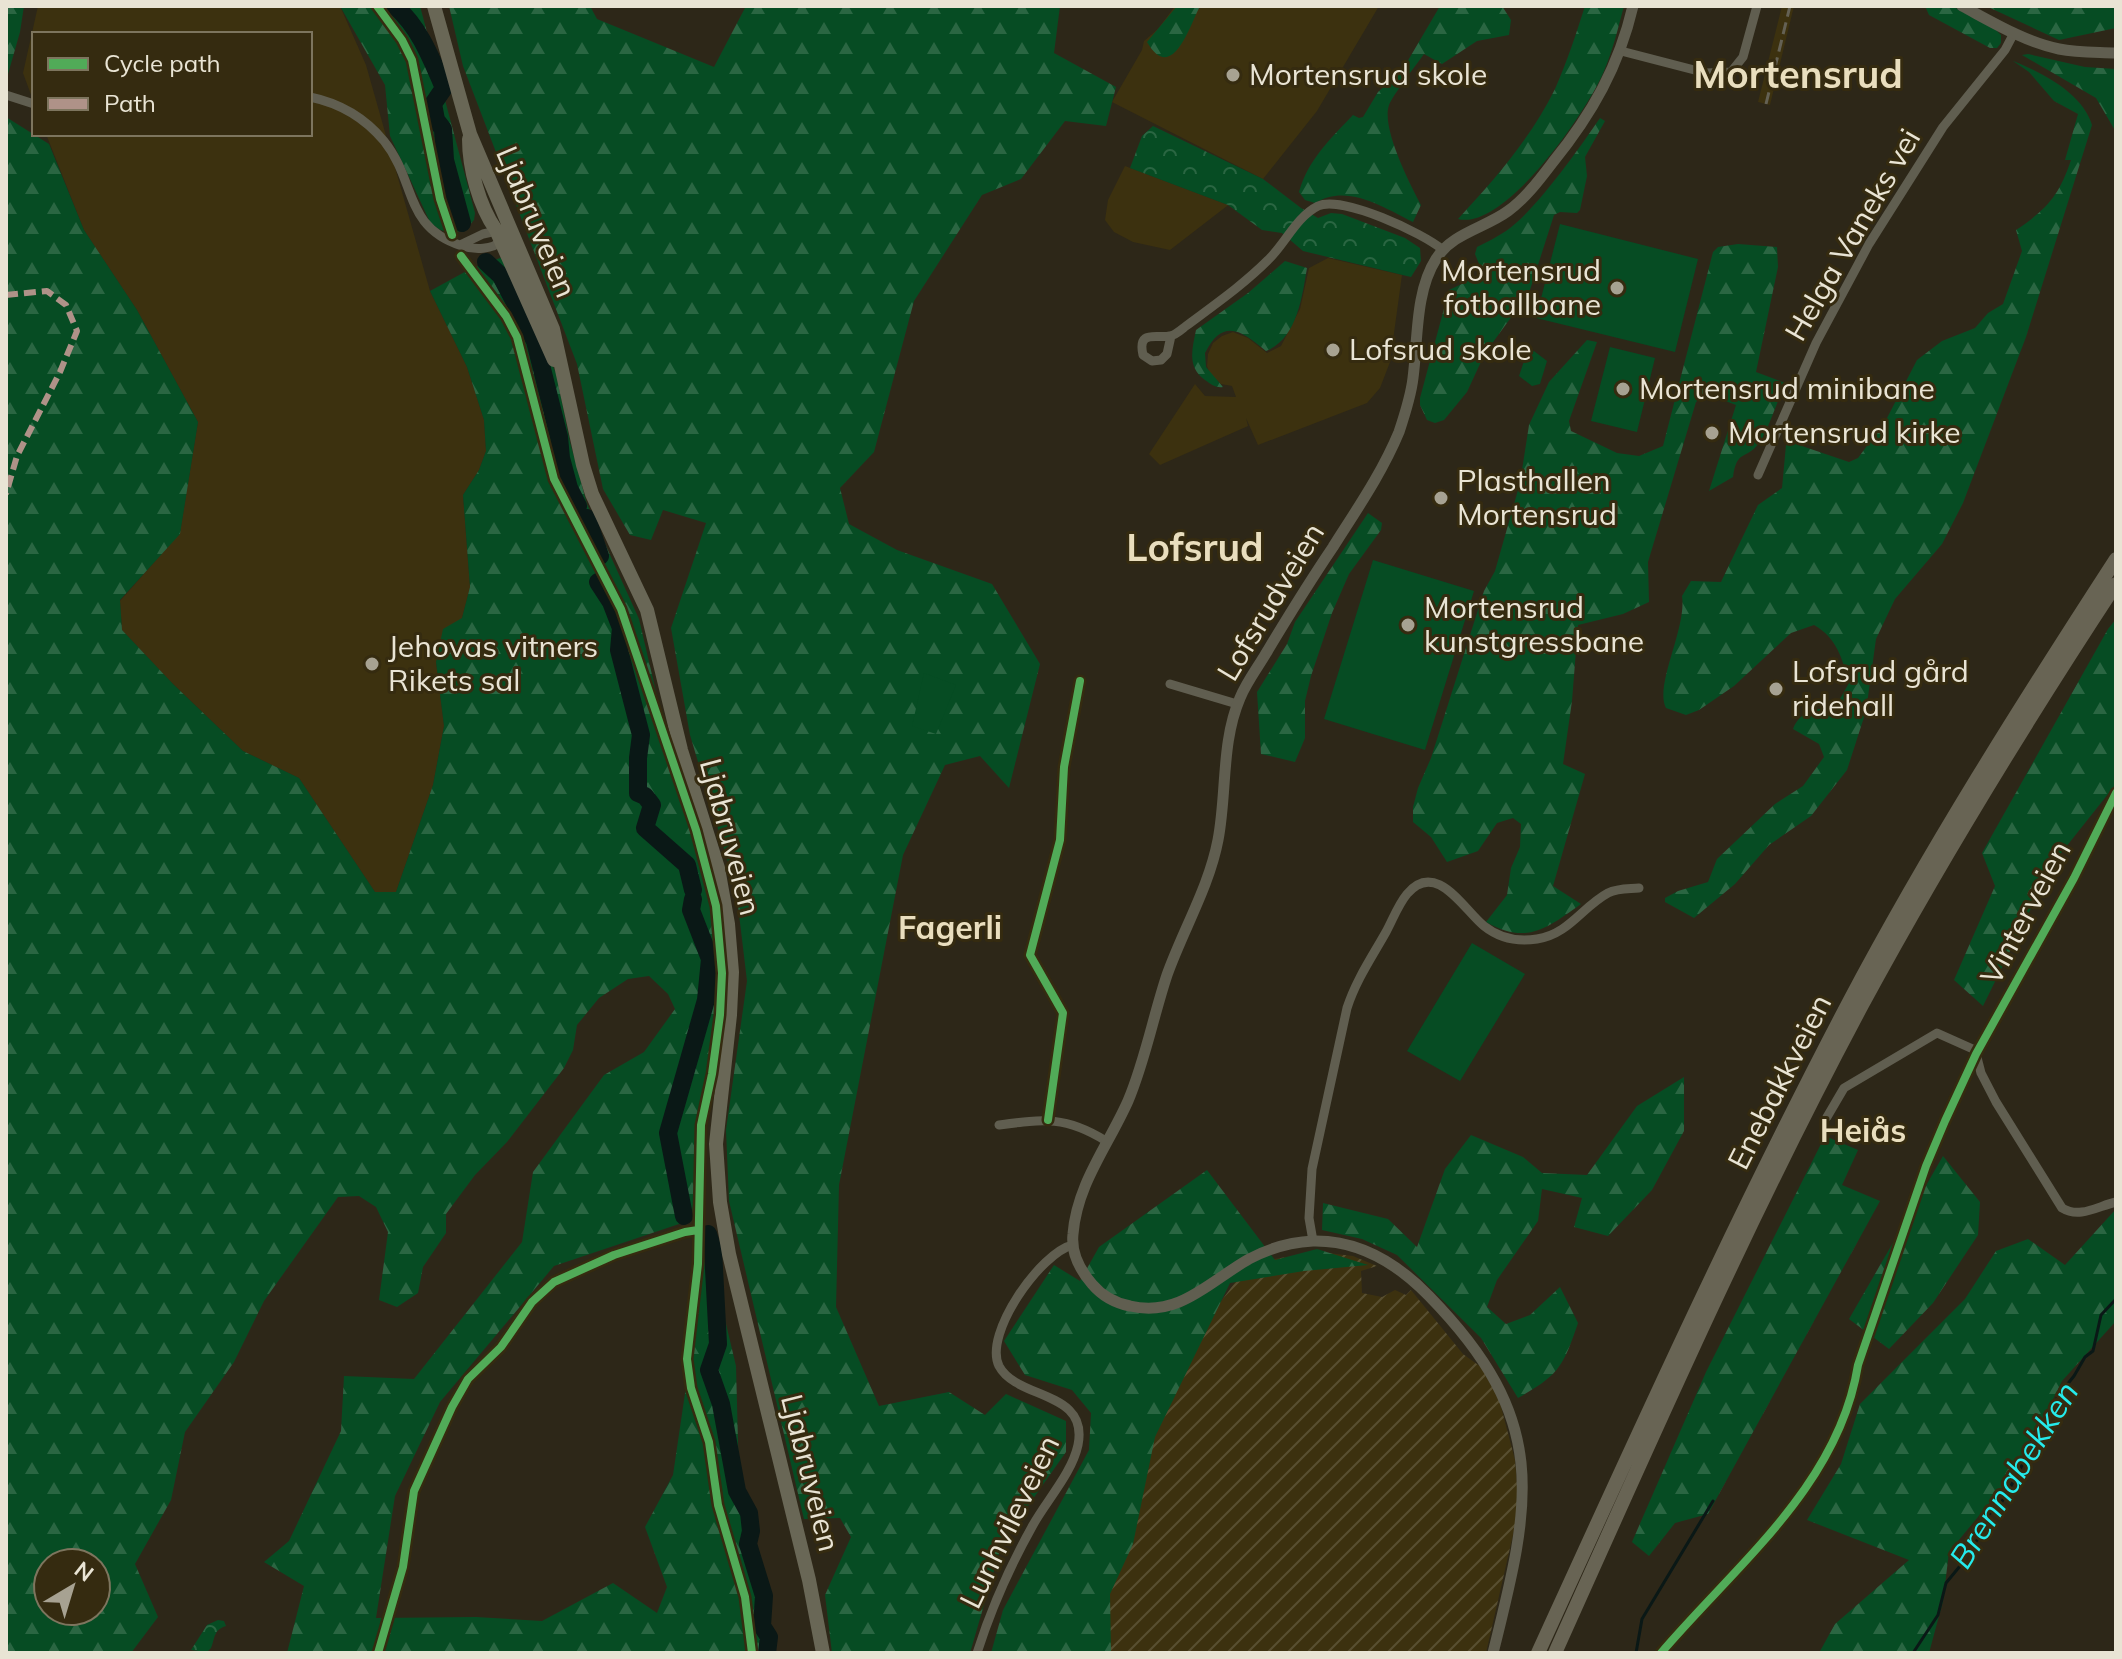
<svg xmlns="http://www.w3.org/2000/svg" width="2122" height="1659" viewBox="0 0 2122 1659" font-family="Mulish,sans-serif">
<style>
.built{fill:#3c310f}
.industrial{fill:url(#industrial-furrows)}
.forest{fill:url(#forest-firs);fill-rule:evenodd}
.park{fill:url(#park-crowns)}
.pitch{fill:#064c23}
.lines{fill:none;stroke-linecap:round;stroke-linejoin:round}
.stream{stroke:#0a1816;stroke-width:3}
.river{stroke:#0a1816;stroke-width:18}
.minor{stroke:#605e50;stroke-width:9}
.tertiary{stroke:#605e50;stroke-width:11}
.primary{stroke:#696756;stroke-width:14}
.trunk{stroke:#686454;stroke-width:14}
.rail{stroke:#646154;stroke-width:3;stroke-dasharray:12 6;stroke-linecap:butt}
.quiet{stroke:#af9288;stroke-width:6;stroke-dasharray:12 6;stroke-linecap:butt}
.cycleway-casing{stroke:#352b10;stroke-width:13}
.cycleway{stroke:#51ab58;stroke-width:8}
.poi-dot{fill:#a7a292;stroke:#352b10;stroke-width:3}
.labels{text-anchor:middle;stroke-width:6;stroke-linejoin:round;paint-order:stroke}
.poi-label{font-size:30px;fill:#e9e4d4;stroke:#352b10;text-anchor:start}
.street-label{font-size:30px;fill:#e9e4d4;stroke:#352b10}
.neighbourhood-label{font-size:32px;font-weight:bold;fill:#e9debe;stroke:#352b10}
.water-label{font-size:32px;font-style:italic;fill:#25ebec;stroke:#352b10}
.district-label{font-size:38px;font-weight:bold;fill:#e9debe;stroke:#352b10}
</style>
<defs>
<pattern id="industrial-furrows" width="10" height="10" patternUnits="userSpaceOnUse" patternTransform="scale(2)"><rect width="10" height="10" fill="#3c310f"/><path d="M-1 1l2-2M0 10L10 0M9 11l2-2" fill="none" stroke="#584f31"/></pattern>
<pattern id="forest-firs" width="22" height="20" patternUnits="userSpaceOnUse" patternTransform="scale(2)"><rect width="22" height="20" fill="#064c23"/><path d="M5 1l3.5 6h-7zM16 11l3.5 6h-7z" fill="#2a6642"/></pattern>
<pattern id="park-crowns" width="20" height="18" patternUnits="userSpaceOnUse" patternTransform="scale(2)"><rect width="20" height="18" fill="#064c23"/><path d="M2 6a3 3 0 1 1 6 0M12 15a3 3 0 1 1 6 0" fill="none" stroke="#2a6642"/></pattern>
</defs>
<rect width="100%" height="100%" fill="#2d2718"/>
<path class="built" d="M38,6H340L366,65L430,291L467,367L484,420L486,451L479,470L463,495L470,587L462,618L436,662L444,726L433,785L396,892H375L299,778L243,751L170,681L122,630L120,601L180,533L198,422L137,310L84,230L46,134H310V34H34V103L23,73Z
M1175,6H1379L1317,111L1263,179L1112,102L1142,50L1144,41L1158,29Z
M1782,6H1794L1770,105L1758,102Z
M1125,166L1228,205L1227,206L1170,250L1133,242L1114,232L1105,220L1108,200Z
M1328,258L1402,275L1390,362L1380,388L1367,403L1258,445L1246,418L1248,426L1160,465L1149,454L1195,384L1205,396L1236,397L1232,386L1221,384L1210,374L1207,366L1208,354L1213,343L1222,336L1233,332L1248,338L1267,353L1281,346L1300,309L1309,268Z"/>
<path class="industrial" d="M1319,1252L1353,1256L1377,1266L1361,1271L1362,1293L1382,1297L1395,1290L1406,1295L1411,1290L1463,1354L1481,1367L1499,1399L1515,1460L1518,1497L1515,1526L1486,1653H1090L1144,1437L1202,1327L1236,1281L1274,1259Z"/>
<path class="forest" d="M6,6H24L20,32L6,81Z
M340,6H420L475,213L474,220C461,237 444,236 430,222L390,136L385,85Z
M449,6H590L597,19L714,67L746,6H1060L1054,53L1116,87L1106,126L1065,121L1021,179L982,195L914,301L874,452L840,488L849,524L897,550L992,584L1040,664L1009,788L980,756L945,765L903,855L839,1185L836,1307L879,1406L949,1392L985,1415L1006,1394L1066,1421V1452L1002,1543L970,1653H832L825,1595L851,1537L840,1518L804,1519L729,1201L726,1130L747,981L736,889L690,735L671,628L706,523L663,510L651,540L630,535L603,489L577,364L463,66Z
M1177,6H1200C1190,25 1172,85 1147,42Z
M1440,6H1502L1511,20L1509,35L1477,41L1442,64L1424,54C1416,65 1393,95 1389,105C1381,128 1410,184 1421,205L1413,222C1383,207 1347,183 1315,203L1305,200L1299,192C1308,160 1330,139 1353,115L1359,118L1363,117L1378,92L1403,69Z
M1585,6H1624C1618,28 1613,50 1604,71C1588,110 1505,231 1458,219C1494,180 1531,138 1555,89C1567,62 1576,34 1585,6Z
M1925,6H1952L1995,29L2001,35V43L1997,48H1990L1929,15Z
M1986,6H2116V28L2059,40Z
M2028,54L2085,67L2116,69V132L2096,98L2022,55Z
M2013,61C2043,73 2083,94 2092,125L2026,337L1963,503L1942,544L1895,599L1876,639L1866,711L1847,770L1811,816L1769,845L1735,884L1694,918L1665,902V898L1678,891L1708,882L1717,859L1775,804L1803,786L1824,757L1819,744L1793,729C1801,708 1819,711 1837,704L1849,683C1842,658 1837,638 1814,625L1791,633L1734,686L1699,710L1686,715L1666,708C1654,685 1687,628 1682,596L1691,581L1721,582L1758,505L1782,488L1786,445L1793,443L1849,462L1858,458L1886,420L1917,360L1942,341L1975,328L1988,313L2003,304L2022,251L2016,230C2047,209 2059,196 2071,160H2065L2078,114L2054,101L2029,72Z
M6,117L49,144L84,230L137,310L198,422L180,534L120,600L122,630L173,684L243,751L299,778L375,892H396L433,785L444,726L436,662L443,629L462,618L470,587L463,495L479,470L486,451L484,420L467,367L430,291L472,268L503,257L556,373L570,442L587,504L639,619L670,752L711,879L723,937L722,999L691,1220L554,1266L440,1402L395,1496L376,1618L476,1617L542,1621L613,1583L657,1613L667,1587L645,1527L673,1475L707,1244L736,1366L739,1480L775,1653H287L304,1586L264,1562L289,1541L341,1431L344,1376L414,1379L522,1242L533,1172L604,1075L644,1052L675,1009L668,994L649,976L628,979L599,998L577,1025L573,1050L564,1068L507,1142L475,1175L446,1214V1233L423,1267L418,1293L397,1307L379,1300L388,1232L376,1207L359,1196L338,1197L264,1301L234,1362L185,1432L171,1500L135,1564L158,1617L131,1653H6ZM48,1563H96V1611H48Z
M1600,118L1605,121L1585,157L1587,176L1580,210L1577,213L1560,212L1554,215L1529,293L1485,353L1467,392L1444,420L1435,423L1427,420L1420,405V398L1449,290L1483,274L1475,254L1477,247C1487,242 1497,237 1506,231C1536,210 1578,150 1600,118Z
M1738,244L1777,247L1778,267L1756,372L1785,383C1779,397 1767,433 1759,443C1746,461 1737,448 1733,477L1709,491L1736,405L1707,394L1696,402L1648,562L1649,602L1623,614L1578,625L1572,701L1563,764L1585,774L1553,886L1581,904C1546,929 1527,945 1486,922L1507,895L1511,868L1520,847L1521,824L1513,818L1497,823L1478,851L1447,862L1431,837L1413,822V807L1418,788L1431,758L1484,591L1495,571L1520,483L1529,425L1549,382L1587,340L1597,342L1569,421L1571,431L1617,453L1639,456L1663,446L1713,252L1718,247Z
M1285,261L1307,268C1302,297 1297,339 1266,351C1242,331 1223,317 1205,353L1206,367L1223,387C1216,388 1212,385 1205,380C1187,367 1192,350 1196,330L1248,293Z
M1368,513L1382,523L1381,530L1349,574L1332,613L1311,676L1305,701V738L1295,762L1261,754L1257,692L1287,644L1295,622Z
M2116,619V784L2054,862L1983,1006L1954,980L1995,886L1982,853L2108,629Z
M1684,1077V1131L1652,1190L1608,1236L1574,1227L1582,1198L1542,1189L1538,1221L1497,1280L1487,1307L1506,1324L1530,1315L1560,1287L1578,1323C1563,1367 1559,1375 1518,1398L1481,1338L1397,1255L1362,1239L1322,1230L1323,1203L1388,1219L1417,1247L1445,1169L1471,1135L1523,1157L1542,1173L1587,1175L1637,1106Z
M1825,1136L1858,1150L1842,1185L1880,1201L1708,1514L1675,1523L1649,1556L1632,1542L1706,1372Z
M1943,1156L1980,1202L1978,1235L1933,1303L1889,1349L1849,1319Z
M1207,1170L1275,1260L1317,1249L1368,1265L1304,1271L1230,1283L1155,1437L1133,1544L1110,1594L1111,1653H991L1003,1610L1089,1450L1091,1413L1072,1390L1025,1375L1004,1341L1054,1265L1080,1281L1099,1247Z
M2116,1209V1321L2062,1381L2020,1466L1949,1552L1943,1601L1929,1653H1819L1835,1624L1909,1560L1807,1520L1841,1464L1860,1404L1965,1299L1996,1251L2028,1239L2065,1265Z"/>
<path class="park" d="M1153,126L1263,179L1301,208L1318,218L1331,213L1342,214L1405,238L1420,248L1421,261L1411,277L1303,251L1282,233L1262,230L1228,205L1130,168L1142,136Z
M218,1620L224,1621L226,1626C213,1630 215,1639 211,1648L207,1652L191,1650L207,1625Z"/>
<path class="pitch" d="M1560,224L1698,259L1675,352L1536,318Z
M1610,347L1655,358L1637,432L1591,421Z
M1534,351L1547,361L1540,384L1532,386L1519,376L1526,355Z
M1373,560L1474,591L1425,750L1324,719Z
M924,673L956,685L936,734L912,726Z
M1472,943L1525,974L1460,1081L1407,1051Z"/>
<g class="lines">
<path class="stream" d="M1636,1653L1642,1619L1713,1501
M1913,1653L1938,1615L1946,1583L1960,1566L1961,1559L1970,1551L1983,1531L1989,1514L2000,1505L2020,1470L2037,1427L2050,1416L2058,1396L2074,1376L2085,1357L2093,1351L2101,1315L2116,1299"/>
<path class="river" d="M395,6C420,28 431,58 444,88L433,104L436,120L443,129L445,160L462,223
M486,262L501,276L535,341L559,437L561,458L569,488L578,506
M587,518L600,556
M598,582L611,602L621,628L619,650L641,735L638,758V793L645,796L652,805L645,828L687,865L693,890
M684,1216L668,1133L706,1000L710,959L691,910L693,899
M708,1234L713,1250L718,1344L709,1370L721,1404L737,1491L749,1513L751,1531L748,1544L764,1596L762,1626L769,1637L767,1653"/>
<path class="minor" d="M1621,51L1706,73L1731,72L1743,57L1757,6
M6,95L34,104
M310,97C339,103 365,118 384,141C417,182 403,227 462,246C475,250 492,250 503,240
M460,245L483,234L501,230
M1171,336L1167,354L1161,360L1152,361L1143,355C1137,329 1157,339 1170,336C1176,335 1182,329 1186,326C1214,305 1243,285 1268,260C1285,244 1296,217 1318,206C1342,195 1423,233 1443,250
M1758,475L1816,343L1869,244L1943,127L2005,50L2014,33
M1170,684L1237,704
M1827,1117L1844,1088L1937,1033L1975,1050L1981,1073L1996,1102L2062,1208C2080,1219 2098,1206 2116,1202
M999,1125C1044,1119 1066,1116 1106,1141
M1313,1241L1309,1218L1312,1169L1347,1008C1356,980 1372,957 1386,932C1393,919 1398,905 1407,894C1436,859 1464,910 1484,926C1499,938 1518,942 1537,939C1569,934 1582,907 1608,893C1618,888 1628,889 1639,888
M977,1653C991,1609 1010,1566 1033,1525C1047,1500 1072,1473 1078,1445C1089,1390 1017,1400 999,1366C983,1334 1041,1252 1073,1245"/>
<path class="tertiary" d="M1962,6C1992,22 2025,42 2059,49C2078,53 2097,52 2116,53
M1493,1653C1532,1498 1550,1420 1429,1296C1398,1264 1360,1240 1313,1241C1291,1242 1268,1249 1249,1259C1210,1281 1179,1318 1130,1306C1115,1303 1102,1296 1092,1284C1080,1270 1071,1252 1073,1234C1077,1184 1108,1146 1128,1101C1145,1061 1153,1017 1167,975C1183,930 1209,887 1218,840C1227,793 1221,742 1240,698C1247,681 1259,666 1268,650C1289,615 1310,581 1333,547C1357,509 1382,473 1399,432C1405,414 1411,396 1413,378C1418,340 1415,292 1436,259C1452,233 1485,228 1508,211C1526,198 1540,179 1553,162C1592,114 1619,66 1633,6"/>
<path class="primary" d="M434,6L470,134L553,329L583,465L592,494L647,610L681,750L718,868L728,924L732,972L730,1015L716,1144L720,1202L729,1254L809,1580L823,1653
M469,139C469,168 479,206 496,230L554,360"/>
<path class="trunk" d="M1538,1653C1638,1434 1737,1215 1849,1002C1930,849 2022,704 2116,559
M1555,1653C1653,1435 1749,1216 1862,1005C1940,861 2026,721 2116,584"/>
<path class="rail" d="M1766,104L1790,6"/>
<path class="quiet" d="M6,295L47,291L66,305L77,331L60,372L17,456L6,494"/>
<defs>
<path id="cycleway" d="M377,6L402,40L412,60L440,199L452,235
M461,256L506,316L517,337L554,479L621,609L696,830L716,906L722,973L720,1015L712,1074L701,1125L698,1264L687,1359L691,1388L709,1442L718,1505L745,1597L752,1653
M1048,1120L1063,1013L1030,955L1060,840L1064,767L1080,681
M378,1653L403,1567L414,1491L452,1407L468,1379L501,1347L532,1302L554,1282L614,1255L685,1232L698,1230
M1661,1653C1736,1565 1839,1485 1858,1365L1926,1166L1945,1121L1976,1054L2074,878L2116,793"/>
</defs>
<use href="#cycleway" class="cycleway-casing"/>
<use href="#cycleway" class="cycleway"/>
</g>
<g class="poi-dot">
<circle cx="1233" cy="75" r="8"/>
<circle cx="1617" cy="288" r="8"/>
<circle cx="1333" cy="350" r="8"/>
<circle cx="1623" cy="389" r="8"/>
<circle cx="1712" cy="433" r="8"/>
<circle cx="1441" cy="498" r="8"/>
<circle cx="1408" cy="625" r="8"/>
<circle cx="372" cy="664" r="8"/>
<circle cx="1776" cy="689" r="8"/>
</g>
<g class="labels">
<g class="poi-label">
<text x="1249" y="85">Mortensrud skole</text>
<text x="1601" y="281" text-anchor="end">Mortensrud<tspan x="1601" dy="34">fotballbane</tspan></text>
<text x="1349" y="360">Lofsrud skole</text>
<text x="1639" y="399">Mortensrud minibane</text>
<text x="1728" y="443">Mortensrud kirke</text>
<text x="1457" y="491">Plasthallen<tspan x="1457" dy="34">Mortensrud</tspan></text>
<text x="1424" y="618">Mortensrud<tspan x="1424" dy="34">kunstgressbane</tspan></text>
<text x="388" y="657">Jehovas vitners<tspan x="388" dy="34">Rikets sal</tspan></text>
<text x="1792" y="682">Lofsrud gård<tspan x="1792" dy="34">ridehall</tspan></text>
</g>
<g class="street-label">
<text transform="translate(536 222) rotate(67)" y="10">Ljabruveien</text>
<text transform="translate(1853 235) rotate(-60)" y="10">Helga Vaneks vei</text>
<text transform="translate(1271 602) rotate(-59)" y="10">Lofsrudveien</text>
<text transform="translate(730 837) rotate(75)" y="10">Ljabruveien</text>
<text transform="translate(2026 913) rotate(-62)" y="10">Vinterveien</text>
<text transform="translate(1780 1082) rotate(-63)" y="10">Enebakkveien</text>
<text transform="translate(810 1473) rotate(76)" y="10">Ljabruveien</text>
<text transform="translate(1010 1522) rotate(-64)" y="10">Lunhvileveien</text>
</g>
<g class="neighbourhood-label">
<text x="950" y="939">Fagerli</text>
<text x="1863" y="1142">Heiås</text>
</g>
<g class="water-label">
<text transform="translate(2014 1475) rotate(-58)" y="11">Brennabekken</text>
</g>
<g class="district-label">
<text x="1798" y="88">Mortensrud</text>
<text x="1195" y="561">Lofsrud</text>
</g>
</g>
<rect width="2122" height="1659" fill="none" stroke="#e9e4d4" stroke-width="16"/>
<rect x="32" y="32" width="280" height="104" fill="#352b10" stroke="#7d755e" stroke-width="2"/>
<rect x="48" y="58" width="40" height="12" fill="#51ab58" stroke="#7d755e" stroke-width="2"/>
<text x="104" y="72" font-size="24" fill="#e9e4d4">Cycle path</text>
<rect x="48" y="98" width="40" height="12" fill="#af9288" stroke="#7d755e" stroke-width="2"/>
<text x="104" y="112" font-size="24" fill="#e9e4d4">Path</text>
<g transform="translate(72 1587) rotate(38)"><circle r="38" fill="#352b10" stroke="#7d755e" stroke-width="2"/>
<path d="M0-6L14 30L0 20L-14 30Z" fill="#a7a292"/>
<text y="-12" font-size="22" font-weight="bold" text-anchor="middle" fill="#e9e4d4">N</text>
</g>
</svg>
